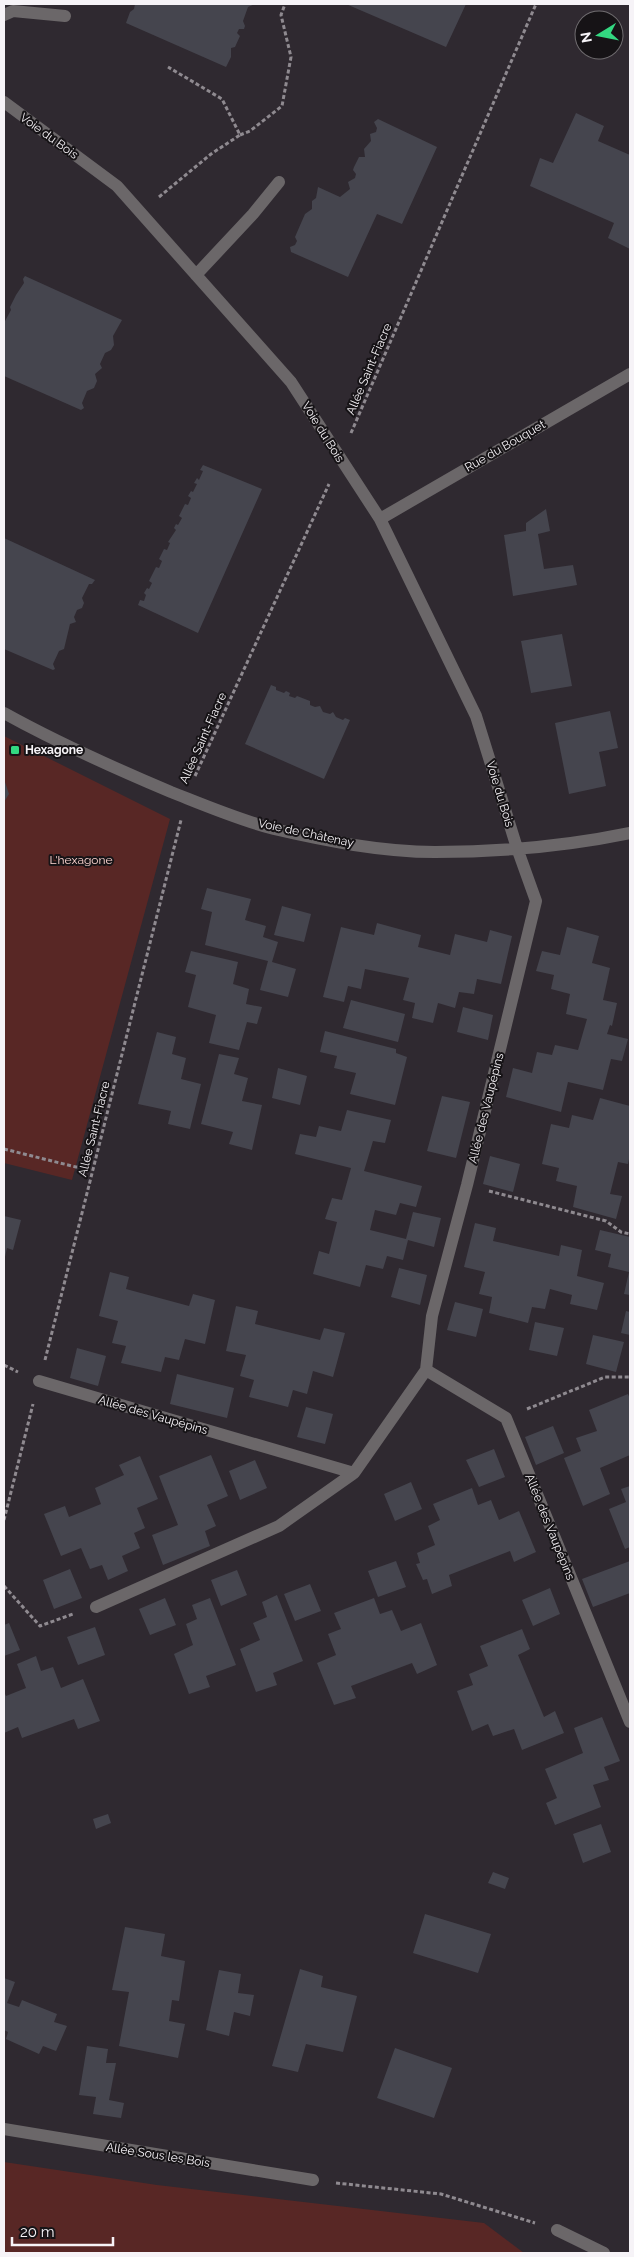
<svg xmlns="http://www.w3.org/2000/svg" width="634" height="2257" viewBox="0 0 634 2257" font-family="Raleway,sans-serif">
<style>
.green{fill:#582725}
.building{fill:#45454e}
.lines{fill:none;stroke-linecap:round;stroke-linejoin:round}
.path{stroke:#8f8a90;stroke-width:3;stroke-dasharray:4 2.5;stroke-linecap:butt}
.minor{stroke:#6b6769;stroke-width:12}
.poi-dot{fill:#33d881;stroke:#161316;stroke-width:2}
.labels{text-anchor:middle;stroke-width:4;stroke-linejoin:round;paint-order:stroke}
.street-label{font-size:12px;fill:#f6f3f7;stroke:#161316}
.poi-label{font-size:12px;font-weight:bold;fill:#f6f3f7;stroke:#161316;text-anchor:start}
.park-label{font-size:12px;fill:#fdd5d1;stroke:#161316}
</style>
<rect width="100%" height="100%" fill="#2f2930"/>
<path class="green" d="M4,736L170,819L72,1180L4,1163Z
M4,2162L157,2185L484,2223L524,2253H4Z"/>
<path class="building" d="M135,4H255L248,7L243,21L245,26L244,29H239L237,33L240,36L235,47L231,48V57L226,67L126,23L130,12L134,9Z
M346,4H466L446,47Z
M576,113L604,126L598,141L630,155V249L608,238L614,223L530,186L540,158L553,163Z
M378,119L437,147L402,224L377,214L348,277L291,252L290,247L295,245L297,241L295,237L305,214L312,209V201L316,198L318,187L340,197L350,189L348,182L355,178L356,174L353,170L354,167L359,157H365L364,149L371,141L370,134L376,132L377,128L374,122Z
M25,276L122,320L113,336L114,345L111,350L105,353L100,364L102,368L95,374L97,381L94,388L87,391L82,403L84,408L81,410L4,376V323L11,310L10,307L16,295L24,283L23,279Z
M203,465L262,489L198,633L138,605L140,600L144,601L146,595L144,593L147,588L149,589L152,583L149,581L156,567L159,568L162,561L159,559L164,549L167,550L170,543L168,542L176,530L174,528L176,524L178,525L182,518L179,516L185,504L188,505L191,498L188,496L191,491L193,492L197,484L194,483L197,478L199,480L203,471L200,470Z
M546,509L550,531L538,534L544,569L573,565L577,585L513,596L504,535L526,531V523Z
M4,538L95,580L92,584H89L82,598L84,603L82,608L77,610L74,617L76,622L70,624L64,649L59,651L53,664L55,669L53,670L4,649Z
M562,634L572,686L531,693L521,641Z
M271,685L276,687V690L284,693L286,691L290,693L289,696L295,698L297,696L310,701V705L315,707L320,706L323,712L330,714L333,712L336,717L343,720L345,718L350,720L324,779L245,744Z
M610,711L618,748L599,752L606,786L569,794L555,723Z
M4,779L9,794L4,802Z
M207,888L251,899L245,920L266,926L263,937L278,942L272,962L296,969L288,997L260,990L268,961L205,945L212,912L201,909Z
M282,906L311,914L304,942L274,935Z
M377,923L421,935L418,947L450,955L455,934L487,942L490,930L512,936L501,984L477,979L474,994L459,992L455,1008L438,1003L433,1023L412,1018L415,1003L403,1000L409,978L365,969L361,989L348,986L344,1002L323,997L341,927L374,935Z
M567,927L599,936L592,963L610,968L603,1000L617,1003L612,1026L610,1025L607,1034L628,1039L622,1061L611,1059L603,1090L568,1082L561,1112L506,1097L513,1068L532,1073L537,1052L552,1055L555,1045L578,1050L587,1019L566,1014L570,994L551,989L554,975L536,971L542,951L560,955Z
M191,951L238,962L233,984L249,989L246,1004L262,1007L257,1024L247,1022L239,1050L209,1043L216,1015L188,1007L196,975L185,972Z
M351,1000L405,1014L398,1042L343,1028Z
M463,1007L493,1015L488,1040L457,1032Z
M325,1031L396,1049V1053L407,1057L395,1105L350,1094L356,1073L334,1068L337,1056L320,1052Z
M157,1032L176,1037L172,1054L186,1058L181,1079L201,1084L190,1129L168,1124L171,1111L138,1104Z
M219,1054L239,1058L234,1074L248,1078L242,1101L262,1105L252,1150L229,1144L233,1132L201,1124Z
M278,1068L307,1076L300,1105L272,1098Z
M442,1096L470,1102L456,1158L427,1151Z
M600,1098L630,1106V1154L628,1164L618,1162L610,1194L622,1196L616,1219L573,1207L577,1186L556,1181L559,1168L542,1164L551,1124L569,1128L572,1115L593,1120Z
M347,1110L391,1120L385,1143L373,1141L364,1171L422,1186L416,1207L400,1203L396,1215L375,1210L370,1230L406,1239L413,1212L441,1218L434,1247L408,1240L403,1260L387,1256L383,1269L366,1265L360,1287L313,1274L319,1251L329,1254L337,1222L325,1219L332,1198L342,1200L351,1168L295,1154L300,1134L316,1137L319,1126L341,1131Z
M490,1156L520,1164L513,1192L483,1184Z
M4,1216L21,1220L13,1250L7,1248L5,1257Z
M475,1223L496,1228L493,1241L559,1256L561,1245L582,1250L577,1276L604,1283L597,1310L570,1304L572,1295L550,1289L545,1309L532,1307L528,1323L489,1313L492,1297L479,1294L485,1272L464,1267Z
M600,1230L630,1237V1295L624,1294L629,1272L608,1267L611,1254L595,1250Z
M399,1268L427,1275L420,1305L391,1297Z
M110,1272L129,1277L126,1289L189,1306L193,1294L215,1300L205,1344L185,1339L179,1360L165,1357L161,1372L121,1363L126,1346L112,1343L118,1321L99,1316Z
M455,1302L483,1309L476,1337L447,1330Z
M236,1306L258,1311L255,1324L320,1340L324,1328L345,1333L333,1377L313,1371L307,1394L293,1390L288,1407L249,1397L254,1380L240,1376L246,1355L226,1351Z
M626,1311L630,1312V1335L621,1333Z
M535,1322L564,1328L557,1356L529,1350Z
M593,1335L624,1342L616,1372L586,1364Z
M77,1348L106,1356L98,1386L70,1378Z
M177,1374L234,1388L227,1418L170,1404Z
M628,1394L630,1399V1455L600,1468L610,1494L583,1506L564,1458L581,1451L576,1438L597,1431L589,1410Z
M306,1407L333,1414L325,1444L297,1437Z
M553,1426L564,1453L536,1465L525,1437Z
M494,1449L505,1477L479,1487L466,1460Z
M211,1455L228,1496L207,1505L216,1526L205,1531L210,1546L163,1565L152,1535L178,1525L159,1476Z
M140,1456L158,1499L137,1508L145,1528L134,1533L140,1548L122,1556L128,1571L108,1580L102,1565L90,1569L81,1548L61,1556L44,1514L65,1506L69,1517L101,1504L95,1488L124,1475L119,1465Z
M255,1460L267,1488L240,1500L229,1471Z
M411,1482L422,1509L395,1521L384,1494Z
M630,1486V1547L625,1549L609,1509L626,1502L621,1489Z
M472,1488L478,1505L491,1500L499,1520L519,1511L536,1552L514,1562L510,1551L449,1575L452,1586L432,1594L427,1579L423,1580L416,1564L420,1563L417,1553L435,1545L428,1526L440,1520L433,1504Z
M396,1561L406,1587L378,1597L368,1571Z
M630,1561V1593L593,1607L582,1579Z
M70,1569L82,1598L54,1609L43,1580Z
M237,1570L247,1595L221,1606L211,1580Z
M310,1584L321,1611L295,1621L284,1594Z
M550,1588L560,1614L533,1626L522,1600Z
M277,1595L303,1661L273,1673L277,1685L256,1692L240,1649L260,1640L253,1623L267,1617L262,1602Z
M165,1598L176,1625L150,1635L139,1609Z
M210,1598L236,1665L206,1676L210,1687L189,1694L174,1654L193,1645L186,1624L197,1619L192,1605Z
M374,1598L380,1614L392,1610L401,1631L421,1623L437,1665L417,1674L412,1663L351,1686L356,1698L334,1705L317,1663L336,1655L328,1634L341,1629L334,1613Z
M9,1623L20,1650L4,1656V1625Z
M95,1627L105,1655L78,1665L67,1637Z
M522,1629L530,1649L518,1655L544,1717L555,1711L564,1733L522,1750L514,1729L493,1736L488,1724L472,1731L457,1691L473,1685L469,1674L488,1666L480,1646Z
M36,1656L41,1671L53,1667L61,1688L83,1679L100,1721L78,1729L74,1719L22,1738L18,1727L4,1733V1692L6,1696L26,1688L17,1664Z
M602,1717L620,1761L604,1767L609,1780L593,1785L601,1807L555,1825L546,1803L557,1798L545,1769L583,1753L574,1728Z
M108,1814L111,1823L96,1829L93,1819Z
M601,1824L611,1852L583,1863L573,1834Z
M493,1872L509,1878L505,1889L488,1883Z
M425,1914L491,1934L478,1973L413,1953Z
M125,1927L165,1934L161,1956L185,1961L179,2001L172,2000L169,2021L185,2024L178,2058L119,2046L129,1992L112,1990Z
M300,1969L323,1976L321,1987L357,1996L343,2052L306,2044L298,2072L272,2066Z
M219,1970L241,1974L238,1993L254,1995L250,2016L234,2012L229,2036L206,2030Z
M4,1978L15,1982L7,2003L19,2007L22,2000L57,2014L54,2022L67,2026L56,2051L43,2046L39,2054L6,2039L8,2032L4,2030Z
M87,2046L108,2049L106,2063H116L109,2100L124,2103L121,2118L93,2114L96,2097L79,2095Z
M395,2048L452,2068L434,2118L377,2098Z"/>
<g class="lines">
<path class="path" d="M629,4H630
M240,135L250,131L282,106L291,57L281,15L285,4
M159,197L211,154L240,135L222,99L168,67
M351,433L536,4
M195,776L329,484
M4,1149L76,1167L93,1168
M489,1191L606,1221L621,1232L630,1234
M45,1360L181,820
M4,1365L18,1372
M527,1409L605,1377H630
M4,1520L33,1404
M4,1586L40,1626L73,1614
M336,2183L441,2194L535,2223"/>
<path class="minor" d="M4,15L13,11L65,16
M4,102L117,186L291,382L380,519L476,716L517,848L536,901L467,1185L432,1316L426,1370L506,1418L630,1722
M196,275L253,214L279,182
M380,519L630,374
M4,713C58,743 114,768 171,792C204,805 239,820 274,829C326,841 382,852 435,852C499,852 567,846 630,833
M39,1381L354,1473L426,1370
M96,1607L279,1526L354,1473
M4,2129L313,2180
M557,2230L604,2253"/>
</g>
<rect class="poi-dot" x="10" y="745" width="10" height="10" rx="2.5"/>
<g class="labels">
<g class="street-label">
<text transform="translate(49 136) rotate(36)" y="4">Voie du Bois</text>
<text transform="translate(369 369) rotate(-67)" y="4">Allée Saint-Fiacre</text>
<text transform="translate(323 432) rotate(58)" y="4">Voie du Bois</text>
<text transform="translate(505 446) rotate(-30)" y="4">Rue du Bouquet</text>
<text transform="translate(203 738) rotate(-66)" y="4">Allée Saint-Fiacre</text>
<text transform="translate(500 794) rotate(73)" y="4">Voie du Bois</text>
<text transform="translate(306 833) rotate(12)" y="4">Voie de Châtenay</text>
<text transform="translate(486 1108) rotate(-76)" y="4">Allée des Vaupépins</text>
<text transform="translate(94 1129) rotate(-76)" y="4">Allée Saint-Fiacre</text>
<text transform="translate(153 1415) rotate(16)" y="4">Allée des Vaupépins</text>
<text transform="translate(550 1527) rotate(68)" y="4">Allée des Vaupépins</text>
<text transform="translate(158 2155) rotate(9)" y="4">Allée Sous les Bois</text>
</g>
<g class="poi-label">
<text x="25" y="754">Hexagone</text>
</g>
<g class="park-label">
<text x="81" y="864">L'hexagone</text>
</g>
</g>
<rect width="634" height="2257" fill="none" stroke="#f6f3f7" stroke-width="10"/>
<g transform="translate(599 35) rotate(260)"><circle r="24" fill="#161316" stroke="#706d70"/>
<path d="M0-4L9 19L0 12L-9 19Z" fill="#33d881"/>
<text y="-8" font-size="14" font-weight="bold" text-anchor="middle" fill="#f6f3f7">N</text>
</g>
<path d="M12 2237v8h101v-8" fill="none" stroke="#f6f3f7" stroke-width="2.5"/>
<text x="20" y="2237" font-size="15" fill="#f6f3f7" stroke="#161316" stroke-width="4" paint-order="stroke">20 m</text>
</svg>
